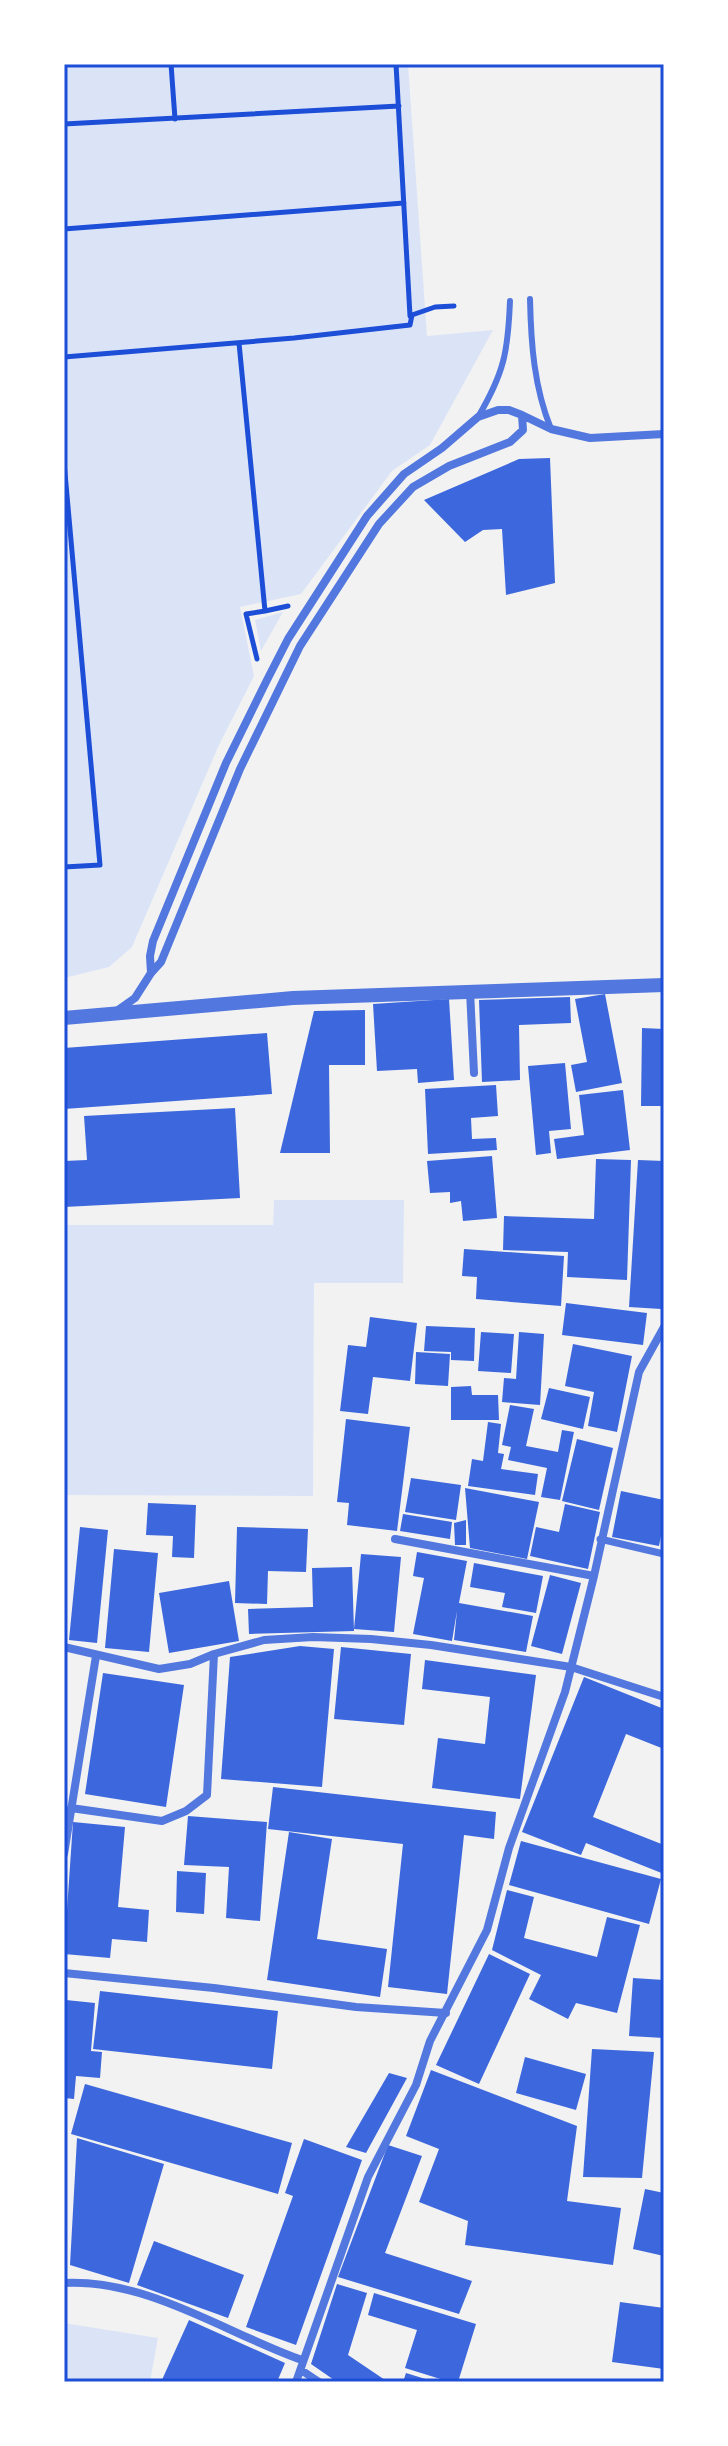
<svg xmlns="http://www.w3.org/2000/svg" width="728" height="2446" viewBox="0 0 728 2446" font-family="Lato,sans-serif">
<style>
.green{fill:#dbe4f7}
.building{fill:#3d67dc}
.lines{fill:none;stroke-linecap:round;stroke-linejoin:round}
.path{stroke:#1d4ed8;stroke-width:5}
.service{stroke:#5277de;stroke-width:6}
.pedestrian{stroke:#5277de;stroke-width:7}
.minor{stroke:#5277de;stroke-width:8}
.tertiary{stroke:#5277de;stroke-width:14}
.neatline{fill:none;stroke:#1d4ed8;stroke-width:3}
</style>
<rect width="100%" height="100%" fill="#f2f2f2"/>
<path class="green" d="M64,64H408L427,336L493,330L430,445L392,471L301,594L240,607L254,676L218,747L132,947L109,967L64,978Z
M283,612L261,651L255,620Z
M274,1200H404L403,1283H314L313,1496L64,1495V1225H273Z
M64,2323L158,2338L150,2382H64Z"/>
<path class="building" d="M550,458L555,583L506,595L502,529L483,530L465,542L424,500L519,459Z
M605,994L622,1083L576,1092L571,1065L587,1062L575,999Z
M570,997L571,1023L519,1025L520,1080L482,1082L479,1000Z
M449,999L454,1080L418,1083L417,1069L377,1071L373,1004Z
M365,1010V1065H329L330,1153H280L314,1011Z
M642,1028L664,1029V1106H641Z
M267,1033L272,1094L64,1109V1048Z
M565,1063L571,1129L549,1131L551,1153L536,1155L528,1066Z
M496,1085L498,1116L471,1118L472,1139L496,1138L497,1150L428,1154L425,1089Z
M623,1090L630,1150L557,1159L554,1139L584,1135L579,1095Z
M235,1108L240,1198L64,1207V1161L87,1160L84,1116Z
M492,1156L497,1218L463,1221L461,1201L450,1203V1192L430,1193L427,1161Z
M596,1159L631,1160L627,1280L567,1277L568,1252L503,1250L504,1216L594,1219Z
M638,1160L664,1161V1262L661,1309L629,1307Z
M464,1249L564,1256L561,1306L476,1299L477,1277L462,1276Z
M566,1303L647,1313L643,1345L562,1335Z
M370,1317L417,1323L410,1381L373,1377L368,1414L340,1411L348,1345L366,1347Z
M426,1326L475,1328L474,1361L451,1360V1352L424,1351Z
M481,1332L514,1334L511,1373L478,1371Z
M519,1332L544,1334L540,1405L502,1402L504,1378L516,1379Z
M573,1344L632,1356L617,1432L588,1426L594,1392L565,1386Z
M416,1352L450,1354L448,1386L415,1384Z
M471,1386L472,1395H498L499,1420H451V1387Z
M549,1388L590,1397L583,1429L541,1419Z
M510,1405L534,1409L526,1446L558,1452L562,1430L574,1432L560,1500L541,1497L547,1468L508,1460L511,1447L502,1445Z
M346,1419L410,1427L397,1531L347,1525L349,1503L337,1502Z
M488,1422L501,1424L498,1453L504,1454L501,1469L538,1474L535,1495L468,1486L472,1459L483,1461Z
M577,1439L613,1448L599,1510L562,1501Z
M411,1478L461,1485L456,1520L405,1512Z
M465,1488L539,1502L527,1559L470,1548Z
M621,1491L664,1500V1521L659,1546L612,1537Z
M148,1503L196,1505L194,1558L172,1557L173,1536L146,1535Z
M565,1504L600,1512L588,1569L530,1556L536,1527L559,1532Z
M403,1514L452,1522L450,1539L400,1531Z
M466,1520V1545H455L454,1523Z
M80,1527L108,1530L97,1643L69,1640Z
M237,1527L308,1529L306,1572L268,1571L267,1604L235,1603Z
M114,1549L158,1553L149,1652L105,1648Z
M417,1552L467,1561L459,1603L533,1616L526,1652L454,1640L457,1611L452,1641L413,1634L424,1578L413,1576Z
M361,1554L401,1557L394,1632L354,1629Z
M474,1563L543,1576L536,1613L502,1607L505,1593L470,1587Z
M352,1567L354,1631L249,1634L248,1609L313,1607L312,1568Z
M550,1575L581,1583L562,1654L531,1646Z
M229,1581L239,1641L169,1653L159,1593Z
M300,1646L334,1649L322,1787L221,1779L230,1657Z
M341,1647L411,1654L404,1725L334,1719Z
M425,1660L536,1675L520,1799L432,1788L438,1738L485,1744L490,1697L422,1689Z
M103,1673L184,1685L166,1807L85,1794Z
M584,1677L664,1709V1749L626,1734L593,1817L664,1845V1874L586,1843L581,1855L522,1832Z
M273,1787L496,1812L494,1839L464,1835L447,1994L388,1987L403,1844L268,1829Z
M188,1816L267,1822L260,1921L226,1918L229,1867L184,1865Z
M73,1822L125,1827L118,1907L149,1910L147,1942L112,1939L110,1958L64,1954Z
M289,1832L332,1839L317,1939L387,1949L380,1997L267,1980Z
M521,1841L661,1879L649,1924L509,1885Z
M177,1871L206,1873L204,1914L176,1912Z
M507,1890L534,1897L524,1938L597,1957L607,1917L640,1925L617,2013L576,2003L568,2019L529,1999L541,1975L492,1950Z
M489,1954L530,1974L479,2084L436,2065Z
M633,1978L664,1980V2038L629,2036Z
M100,1991L278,2011L272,2069L93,2049Z
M66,2000L95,2003L91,2051L102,2052L100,2078L76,2076L74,2099L64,2098Z
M592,2049L654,2052L642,2178L583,2177Z
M525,2057L586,2074L576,2110L516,2093Z
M431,2070L577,2126L567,2201L621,2208L613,2265L465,2245L468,2221L419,2202L439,2149L406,2136Z
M389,2073L407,2078L366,2153L346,2147Z
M85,2084L292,2143L278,2194L71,2134Z
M77,2138L164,2164L129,2283L70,2265Z
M304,2139L362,2160L296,2345L246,2327L293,2196L285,2193Z
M388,2145L422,2156L385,2253L472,2281L459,2314L338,2277Z
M645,2189L664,2193V2256L633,2249Z
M154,2241L244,2275L228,2318L137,2285Z
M337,2284L367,2293L348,2355L388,2382H337L311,2364Z
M374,2293L476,2324L458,2382H450L405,2368L417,2330L368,2315Z
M620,2302L664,2308V2369L612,2362Z
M189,2320L285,2363L277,2382H161Z
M406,2373L432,2381V2382H403Z"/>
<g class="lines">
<path class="path" d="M171,64L175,119
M396,64L410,316
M64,124L399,106
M64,229L404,203
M239,343L265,611L246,614L257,659
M64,357L294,338L410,325L412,315L435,307L454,306
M64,462L100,865L64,867
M265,611L288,606"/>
<path class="service" d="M530,299C531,344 534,387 551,429
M478,417C504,373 508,352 510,301"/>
<path class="pedestrian" d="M600,1539L664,1554"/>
<path class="minor" d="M522,415L551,429L590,438L664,434
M470,991L474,1073
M118,1010L135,998L151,973L161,962L240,769L300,646L379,524L413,487L449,466L510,442L523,430L522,415L509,410H498L478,417L442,448L404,474L367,516L288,639L267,680L226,763L153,941L150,956L151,973
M395,1539L594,1576
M64,1647L159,1669L190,1664L214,1654L264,1640L313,1637L371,1639L431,1645L571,1667L664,1697
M71,1808L162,1821L186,1811L207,1795L214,1654
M64,1854L96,1656
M64,1973L214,1988L356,2007L446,2013
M64,2283C149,2279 225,2333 302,2360
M301,2370L319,2382
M296,2382L368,2177L416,2085L430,2041L487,1930L509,1848L565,1692L594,1576L639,1372L664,1327"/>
<path class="tertiary" d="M64,1018L293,998L664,985"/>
</g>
<rect width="728" height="2446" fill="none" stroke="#ffffff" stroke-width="132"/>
<rect x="66" y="66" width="596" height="2314" class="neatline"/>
</svg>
